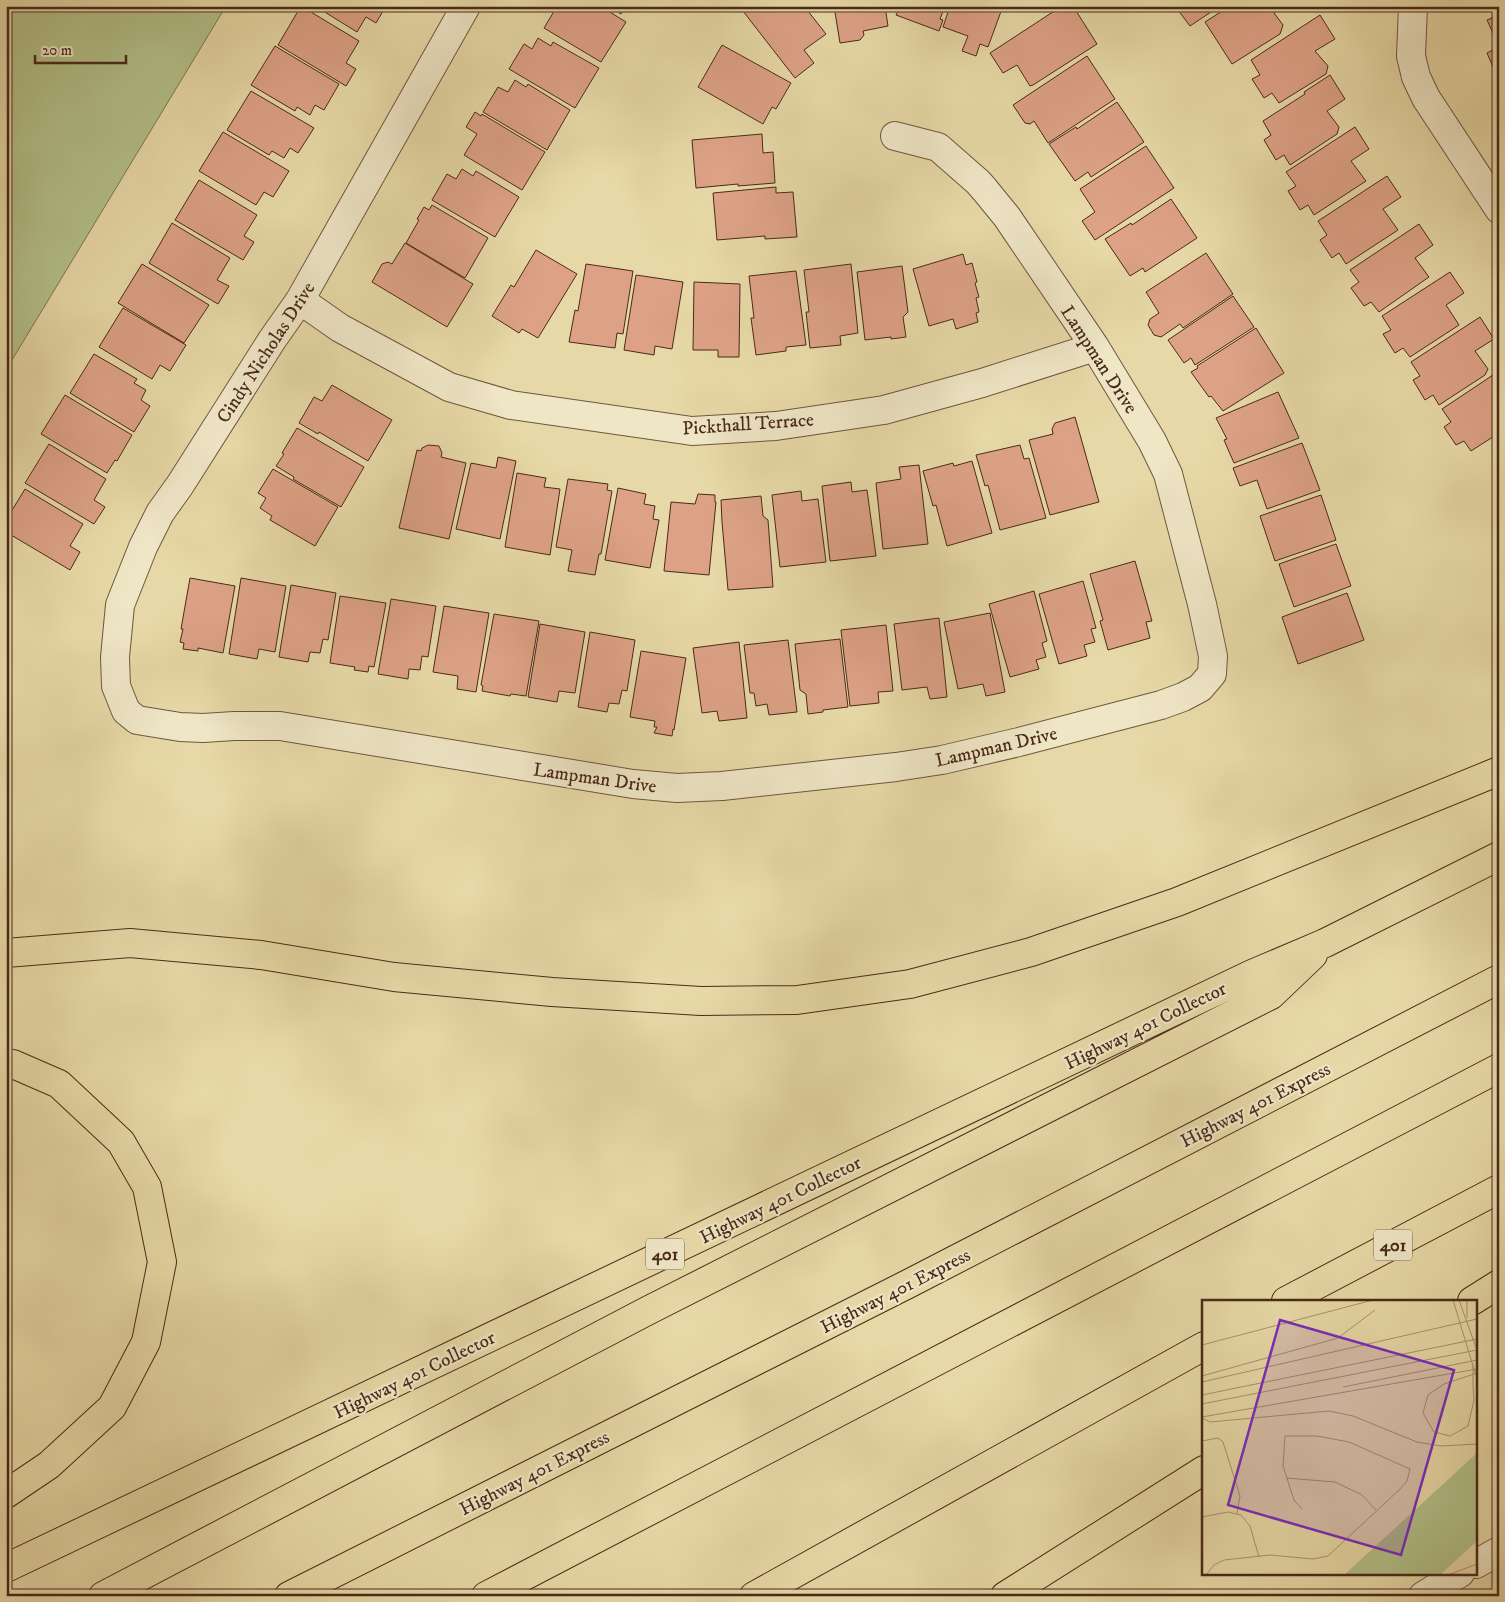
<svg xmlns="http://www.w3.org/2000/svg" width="1505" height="1602" viewBox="0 0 1505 1602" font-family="'IM FELL DW Pica',serif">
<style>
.green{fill:#b3c089;stroke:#7e7552}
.building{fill:#dda286;stroke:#492a1b}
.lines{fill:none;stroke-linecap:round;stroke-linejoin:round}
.minor-casing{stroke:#70563e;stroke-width:30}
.highway-casing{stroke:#492a1b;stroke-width:30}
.minor{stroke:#efe6c6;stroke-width:28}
.highway{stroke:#e7d9a7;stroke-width:28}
.labels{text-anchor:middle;stroke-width:4.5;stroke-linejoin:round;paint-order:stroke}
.shield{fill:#efe6c6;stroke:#7b624e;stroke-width:1}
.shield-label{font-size:18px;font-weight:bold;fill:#492a1b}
.street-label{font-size:19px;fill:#492a1b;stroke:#efe6c6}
.inset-road{fill:none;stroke:#a8936f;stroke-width:1}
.view{fill:#7b2cbf;fill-opacity:0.15;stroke:#7b2cbf;stroke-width:2.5}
.inset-edge{fill:none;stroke:#492a1b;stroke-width:2.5}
</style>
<rect width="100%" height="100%" fill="#e7d9a7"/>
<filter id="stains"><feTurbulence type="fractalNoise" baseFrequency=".004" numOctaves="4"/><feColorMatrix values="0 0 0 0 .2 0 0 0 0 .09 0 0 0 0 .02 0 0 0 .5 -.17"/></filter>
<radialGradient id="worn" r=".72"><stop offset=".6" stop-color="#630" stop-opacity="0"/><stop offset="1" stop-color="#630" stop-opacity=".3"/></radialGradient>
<path class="green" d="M6,6H226L6,370Z"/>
<path class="building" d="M301,6L359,41L346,63L356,69L346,86L278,45Z
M315,6H386L376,23L366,17L357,32Z
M546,6H600L626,22L601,62L544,28L553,13L545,8Z
M608,6H626L621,14Z
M739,6H804L826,34L804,50L814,63L795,78Z
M834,6H885L888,26L863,31L864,35L860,40L840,43Z
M900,6H945L940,19L943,20L939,31L896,15Z
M950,6H1003L988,47L980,44L976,56L962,51L968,36L943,27Z
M1062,6H1073L1097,44L1033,85L1030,86L1017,65L1003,73L990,53Z
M1175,6H1220L1190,26Z
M1230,6H1285L1274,13L1283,25L1280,34L1232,64L1205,22Z
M1320,15L1335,39L1315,51L1328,66L1326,74L1279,103L1272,93L1264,98L1252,79L1260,75L1251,60Z
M1499,15V41L1497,42L1487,20Z
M538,38L551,46L553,42L599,68L575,108L509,69L524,44L532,49Z
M722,45L791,83L776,109L772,107L763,124L698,87Z
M275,46L339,84L324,110L315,105L310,115L297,107L295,111L251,85Z
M1499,47V81L1487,53Z
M1087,56L1115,99L1048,143L1034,121L1030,124L1025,123L1013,105Z
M1330,75L1345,99L1327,111L1339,127L1337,134L1290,165L1284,155L1276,160L1264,140L1271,135L1263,121L1305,94L1304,92Z
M515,80L526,87L528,84L570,110L547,150L483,112L498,87L508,92Z
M251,91L314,128L298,153L290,148L284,158L272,151L269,155L227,130Z
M1117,102L1144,142L1091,177L1088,172L1075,181L1049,144L1076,127L1077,129Z
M475,112L481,116L482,114L545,152L522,190L464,155L477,134L466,127Z
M1355,127L1369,149L1351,161L1366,181L1314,215L1308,205L1300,210L1288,191L1296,186L1286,172Z
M223,132L289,171L273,197L264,192L256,205L199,171Z
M762,134L763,153L773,152L775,183L738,186V184L696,188L692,140Z
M1146,146L1174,188L1095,240L1082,221L1095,212L1080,189Z
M462,169L473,176L476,171L519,197L495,237L432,200L447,174L456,179Z
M1387,176L1401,197L1383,209L1398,230L1346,264L1339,253L1332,258L1320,240L1327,235L1318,221Z
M199,180L257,215L244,236L254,242L243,260L175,220Z
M776,187V193L793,192L797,237L765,239V236L717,240L713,193Z
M1171,199L1197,238L1145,272L1143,268L1130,276L1105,239L1131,223L1132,225Z
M432,205L488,238L465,278L406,243L419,220L417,219L424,207L429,210Z
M172,223L230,258L217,280L229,286L218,304L149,263Z
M1419,224L1433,245L1415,258L1429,277L1379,312L1371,302L1364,306L1351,288L1359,282L1350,270Z
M405,243L473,284L447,327L372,282L382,264L388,262L392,264Z
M536,250L577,274L538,338L522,329L519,333L492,316L511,285L514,287Z
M1206,253L1233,294L1183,328L1180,324L1161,337L1154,335L1148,325L1150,319L1159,313L1146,292Z
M963,254L966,265L972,263L977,282L975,283L979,297L976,298L979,312L976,313L978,322L956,329L953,319L929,326L913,269Z
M142,264L209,305L184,343L118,303Z
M586,264L633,271L623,334L617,333L615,348L569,342L575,310L578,311Z
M851,264L858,333L840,336L841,345L810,348L806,312H809L804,270Z
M902,266L908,312L903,317L906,337L891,339V337L865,340L857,272Z
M796,271L806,345L786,347V351L756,355L751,318H754L749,276Z
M1450,272L1464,293L1446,305L1459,325L1410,357L1403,348L1395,353L1383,334L1391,330L1382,316Z
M636,275L683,282L672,349L655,346L654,355L624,350Z
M694,282L740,284L739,357H718V350H693Z
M1233,296L1254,327L1195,365L1191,358L1184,363L1168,340Z
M123,308L186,345L170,371L160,365L152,379L99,347Z
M1480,317L1494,339L1475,351L1488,369L1485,375L1439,405L1433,395L1425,400L1413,380L1420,376L1411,362Z
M1256,328L1284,373L1223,411L1211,396L1209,397L1191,372L1198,368L1197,366Z
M94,354L137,379L134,383L146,390L141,400L150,406L134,432L70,393Z
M1499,371V433L1471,451L1464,441L1456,445L1444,427L1451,422L1442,409Z
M332,385L392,420L368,461L319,432L318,434L299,423L314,397L322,401Z
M1278,392L1299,438L1234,463L1224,440L1227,439L1216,418Z
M65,395L132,435L117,461L115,460L107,473L41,434Z
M1075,417L1099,502L1050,515L1029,440L1053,434L1052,429L1055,423Z
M297,428L364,467L341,507L293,479L294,477L276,466L284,454L282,453Z
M1302,443L1320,490L1267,509L1257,480L1240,486L1233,468Z
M49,444L106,479L94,500L105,507L94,524L25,483Z
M428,445L439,446L442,453L441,457L466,463L449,539L399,528L417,450L421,451L422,448Z
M1020,445L1024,459L1029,458L1046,518L1000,530L988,485L985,486L976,455Z
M498,457L516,461L500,539L456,529L471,463L496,468Z
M972,461L992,533L947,546L936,505L933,506L923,471L953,463L954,466Z
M919,465L928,544L883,549L876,483L901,479L899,467Z
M273,469L338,507L315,546L270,520L272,516L260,508L266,498L258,493Z
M517,473L546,478L544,487L560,489L550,555L505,547Z
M568,479L608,484L607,490L612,491L601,554H599L595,575L568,571L572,550L556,547Z
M851,482L852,492L867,490L876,556L830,561L822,486Z
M618,488L646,494L644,504L655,506L653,519L659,520L650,568L605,560Z
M25,489L83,524L70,546L80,552L70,570L6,532V520Z
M801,491L802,501L818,499L826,562L780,567L772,495Z
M698,494L715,495V502H716L709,575L664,571L671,502L695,504Z
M1321,495L1336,540L1275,561L1260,516Z
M761,496L763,516L768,520L773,587L728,590L722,522L721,500Z
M1336,544L1351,586L1294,607L1279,564Z
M1135,561L1152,621L1146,622L1150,638L1108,650L1100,621L1103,620L1090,574Z
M190,578L235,586L223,653L198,648V651L183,649L184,643L180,642L183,629H181Z
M241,578L286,586L275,652L259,649L257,659L229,654Z
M1083,581L1096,628L1091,629L1095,642L1084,645L1087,656L1059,664L1039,594Z
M291,585L336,593L328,640L323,639L320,653L310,652L308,662L279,657Z
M1034,591L1047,641L1042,643L1046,657L1036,660L1039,669L1010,677L989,604Z
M1347,593L1364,640L1298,664L1282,617Z
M340,596L386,603L374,667L369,666L368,672L354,670L355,667L330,663Z
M391,599L436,606L428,657L422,656L420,670L409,669L408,679L378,674Z
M444,606L489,613L476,692L457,689L458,676L433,672Z
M990,613L1005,692L986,696L983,684L958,689L944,622Z
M494,614L539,621L526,696L511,694L510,696L482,691L483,686L481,685Z
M939,618L947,697L930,699L927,687L902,690L894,624Z
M540,624L585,632L575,693L559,691L557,702L528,697Z
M886,625L893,691L878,692L879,703L850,706L841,630Z
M590,632L635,640L627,691L622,690L619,704L609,703L607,712L578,707Z
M840,639L848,707L823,710V712L808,714L806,694L800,690L795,644Z
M788,640L797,712L769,715L767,704L756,706L754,693H750L744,645Z
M739,642L747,718L719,721L717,711L702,713L693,648Z
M641,651L686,658L674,730L673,729L672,736L654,733L657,727H654L655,721L630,717Z"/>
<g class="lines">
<defs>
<path id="minor" d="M466,6L300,300L272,340L180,485L160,513L143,547L120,605L115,657L116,686L126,711L137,720L180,727L203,728L234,726H280L633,784L677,788L722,786L896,767L942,760L1019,742L1161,705L1183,697L1200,688L1212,674L1213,656L1202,604L1168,474L1152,441L1095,347L1007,217L985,190L978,182L938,147L895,136
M1413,6L1411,56L1416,77L1426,98L1499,209
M300,300L340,328L449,387L511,405L692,431L776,426L884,410L982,383L1095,347
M1476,1564L1499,1551
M1423,1596L1460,1573"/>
<path id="highway" d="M6,953L130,943L261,955L394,977L552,992L701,1001L797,1000L910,984L1031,952L1177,902L1499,771
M6,1063L13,1064L59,1084L121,1142L147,1187L162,1262L146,1342L112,1407L49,1465L6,1494
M1286,1301L1499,1189
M1472,1301L1499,1284
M6,1568L1252,974L1325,943L1499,856
M103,1596L649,1310L1271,995L1313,955
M289,1596L908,1284L1499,979
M486,1596L1499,1068
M754,1596L1204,1346
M1005,1596L1204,1470"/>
</defs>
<use href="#minor" class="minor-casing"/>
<use href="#highway" class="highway-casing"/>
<use href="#minor" class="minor"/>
<use href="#highway" class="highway"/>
</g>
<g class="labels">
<g class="shield">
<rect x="1374" y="1229.5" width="38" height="31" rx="4"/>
<rect x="646" y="1238.5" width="38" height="31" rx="4"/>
</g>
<g class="shield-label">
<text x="1393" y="1251">401</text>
<text x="665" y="1260">401</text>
</g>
<g class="street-label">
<text transform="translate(265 352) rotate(-57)" y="7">Cindy Nicholas Drive</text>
<text transform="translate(1100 359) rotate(57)" y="7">Lampman Drive</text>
<text transform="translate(748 423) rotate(-4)" y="7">Pickthall Terrace</text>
<text transform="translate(996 746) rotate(-13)" y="7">Lampman Drive</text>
<text transform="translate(595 777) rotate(8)" y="7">Lampman Drive</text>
<text transform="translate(1145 1025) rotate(-26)" y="7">Highway 401 Collector</text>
<text transform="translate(1255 1104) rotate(-27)" y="7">Highway 401 Express</text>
<text transform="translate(780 1199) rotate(-26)" y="7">Highway 401 Collector</text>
<text transform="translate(895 1290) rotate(-27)" y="7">Highway 401 Express</text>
<text transform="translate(414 1374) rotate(-26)" y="7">Highway 401 Collector</text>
<text transform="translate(534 1472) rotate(-27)" y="7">Highway 401 Express</text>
</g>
</g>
<g transform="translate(1202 1300)">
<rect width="275" height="275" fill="#e7d9a7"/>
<path d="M275,153V241L238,275H142Z" fill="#b3c089"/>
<path class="inset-road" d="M251,0L275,79M257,0L275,50M265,0V18M0,45L171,0M271,66V85L272,100L266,126L248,136L232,132L221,113L226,95L242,84L275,73M0,76L136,38L173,10M0,82L275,19M141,87L275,60M0,95L275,39M0,104L275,50M0,117L275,69M0,118L8,122L127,111L151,116L215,142L239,146L275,144M0,141L16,138L21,142L38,196L35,213M84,178L133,182L160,195L174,210M0,217L26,212L39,215L48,226L57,257M4,275L12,265L22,260L68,255L111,259L126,256L197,190L205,181L208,169L147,142L115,136H83L81,166L92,200L100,209M246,275L275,264"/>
<path class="view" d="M78,20L252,70L199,255L26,205Z"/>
<rect width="275" height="275" class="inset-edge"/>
</g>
<rect width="1505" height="1602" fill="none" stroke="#e7d9a7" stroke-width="25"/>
<rect x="8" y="8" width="1490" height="1587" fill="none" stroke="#492a1b" stroke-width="2.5"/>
<rect x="12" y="12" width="1480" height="1577" fill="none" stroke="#492a1b"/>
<path d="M35 55v8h91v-8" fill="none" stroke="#492a1b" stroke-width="2.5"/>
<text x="42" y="55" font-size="15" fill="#492a1b" stroke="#efe6c6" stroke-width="4" paint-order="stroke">20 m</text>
<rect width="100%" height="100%" filter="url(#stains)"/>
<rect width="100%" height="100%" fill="url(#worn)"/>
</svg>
